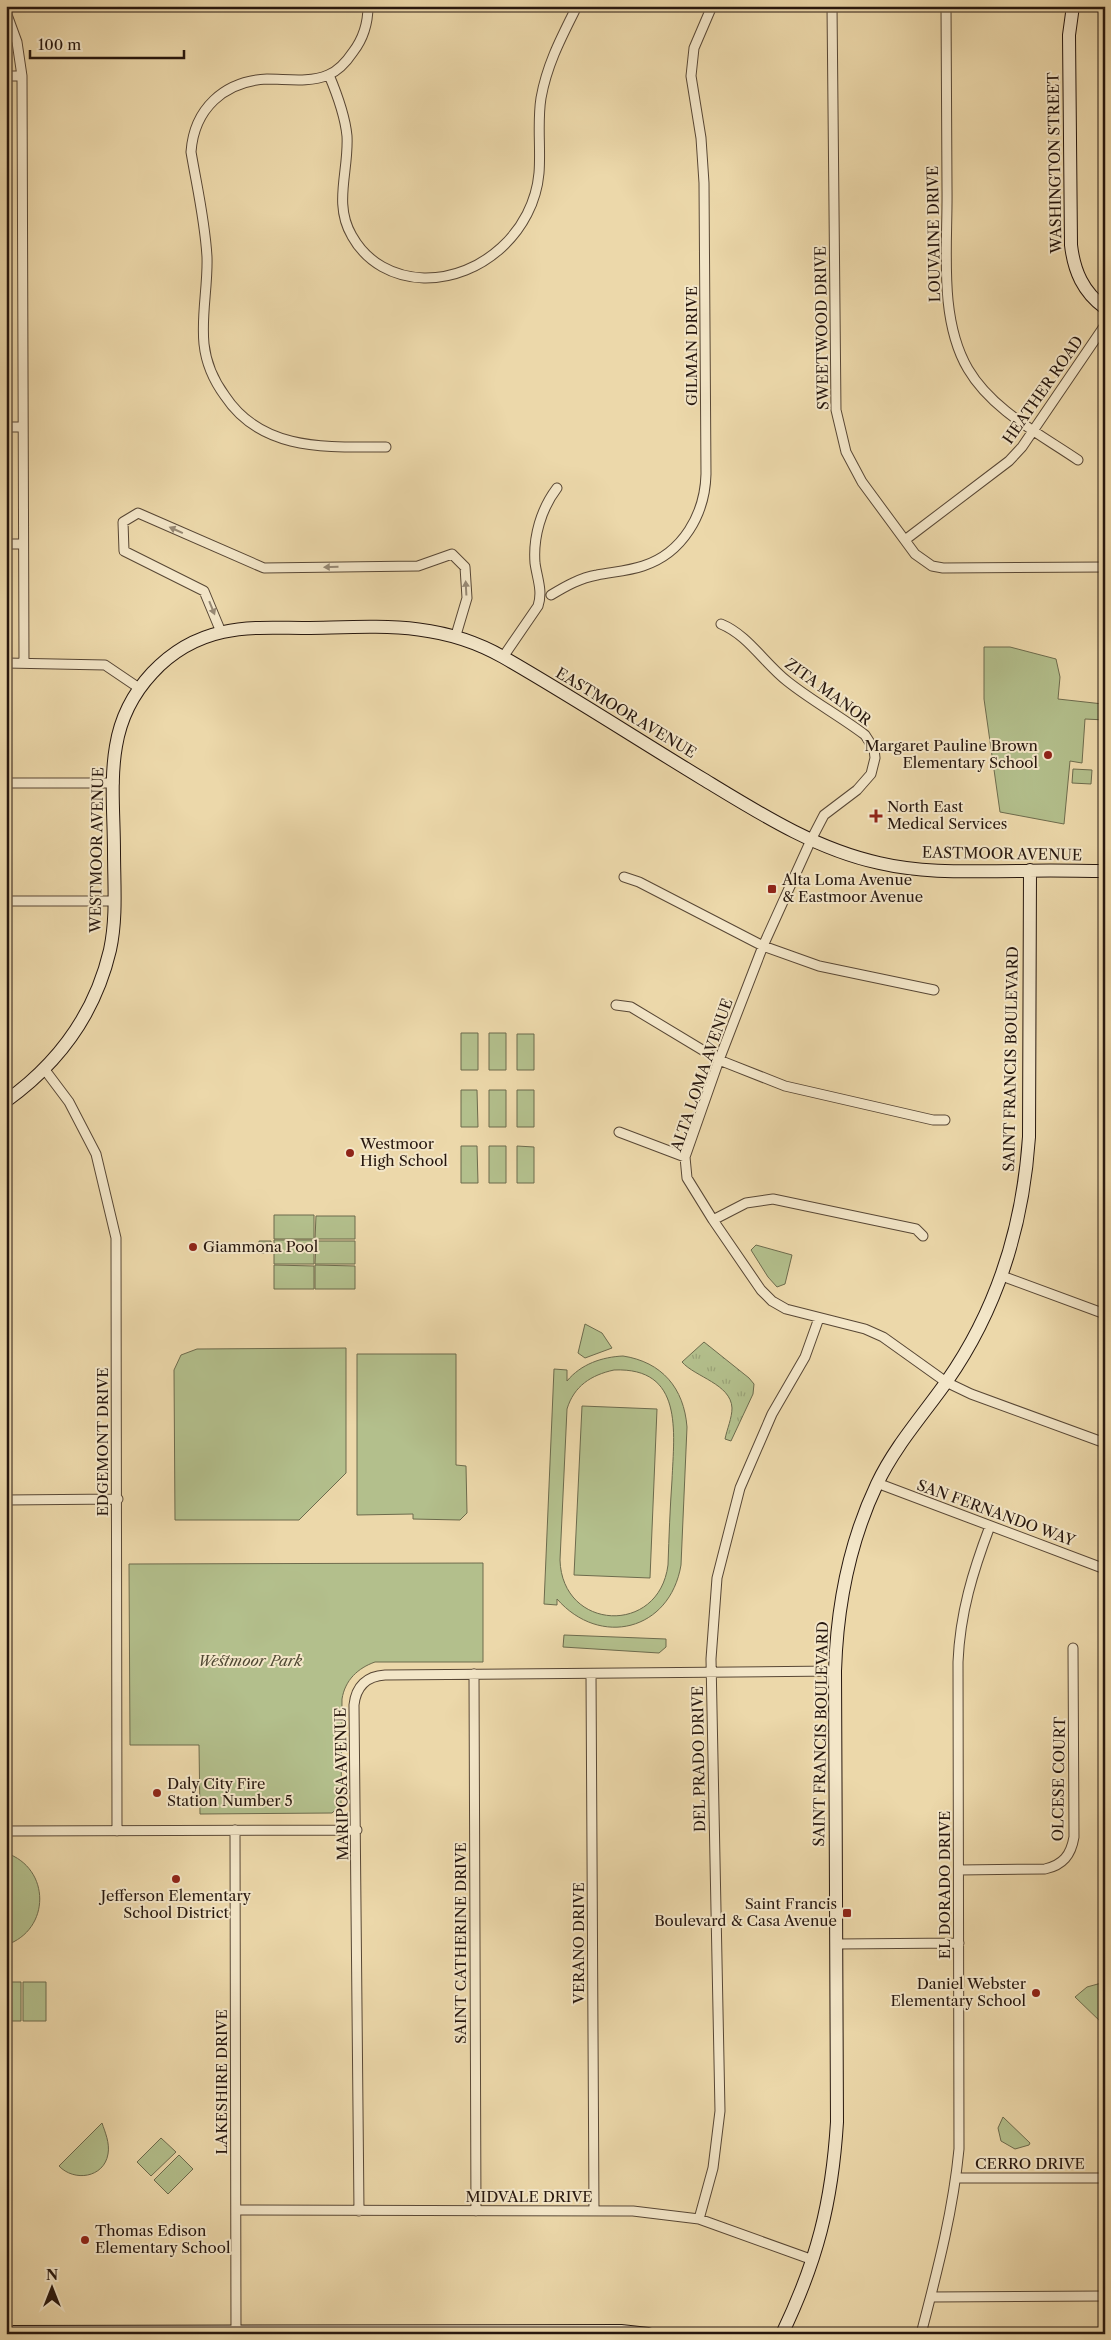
<svg xmlns="http://www.w3.org/2000/svg" width="1111" height="2340" viewBox="0 0 1111 2340" font-family="'Libre Caslon Text',serif">
<style>
.grass{fill:url(#grass-tufts);stroke:#6d6b4d}
.park{fill:#b3bf8c;stroke:#6d6b4d;fill-rule:evenodd}
.lines{fill:none;stroke-linecap:round;stroke-linejoin:round}
.street-casing{stroke:#584735;stroke-width:11}
.secondary-casing{stroke:#27170e;stroke-width:14}
.street{stroke:#f3e6c8;stroke-width:9}
.secondary{stroke:#f3e6c8;stroke-width:12}
.oneway{fill:#978974}
.poi-dot{fill:#8f2418;stroke:#f3e6c8;stroke-width:2}
.labels{text-anchor:middle;stroke-width:4;stroke-linejoin:round;paint-order:stroke}
.street-label{font-size:15px;fill:#27170e;stroke:#f3e6c8}
.poi-label{font-size:15px;fill:#27170e;stroke:#f3e6c8;text-anchor:start}
.park-label{font-size:15px;font-style:italic;fill:#514934;stroke:#f3e6c8}
</style>
<defs>
<pattern id="grass-tufts" width="24" height="20" patternUnits="userSpaceOnUse" patternTransform="scale(1.25)"><rect width="24" height="20" fill="#b3bf8c"/><path d="M3 7l-1-3M5 7V3M7 7l1-3M15 17l-1-3M17 17v-4M19 17l1-3" fill="none" stroke="#9aa378"/></pattern>
</defs>
<rect width="100%" height="100%" fill="#ecd8aa"/>
<filter id="stains"><feTurbulence type="fractalNoise" baseFrequency=".004" numOctaves="4"/><feColorMatrix values="0 0 0 0 .2 0 0 0 0 .09 0 0 0 0 .02 0 0 0 .5 -.17"/></filter>
<radialGradient id="worn" r=".72"><stop offset=".6" stop-color="#630" stop-opacity="0"/><stop offset="1" stop-color="#630" stop-opacity=".3"/></radialGradient>
<path class="grass" d="M704,1342L749,1378L754,1384L753,1394L731,1441L725,1439C727,1429 732,1418 732,1408C731,1384 695,1377 682,1362Z"/>
<path class="park" d="M984,647H1010L1056,659L1060,677L1058,699L1103,704L1105,720L1085,719L1082,763L1070,761L1064,824L1000,812L984,699Z
M1073,769L1092,770L1091,784L1072,783Z
M461,1033H478V1070H461Z
M489,1033H506V1070H489Z
M517,1034H534V1070H517Z
M461,1090H477L478,1127H461Z
M489,1090H506V1127H489Z
M517,1090H534V1127H517Z
M461,1146H477L478,1183H461Z
M489,1146H506V1183H489Z
M517,1146L534,1147V1183H517Z
M274,1215H314V1239H274Z
M316,1216H355V1239H315Z
M274,1240H314V1264H274Z
M259,1241H271V1253H259Z
M316,1241H355V1264H315Z
M756,1245L792,1255L785,1284L777,1287L768,1277L751,1250Z
M274,1265L314,1266V1289H274Z
M315,1265L355,1266V1289H315Z
M585,1324L602,1333L612,1348L585,1358L578,1353Z
M346,1348V1473L299,1520H175L174,1370L181,1355L197,1349Z
M357,1354H456V1465L466,1466L467,1513L460,1520L413,1519V1514L357,1515Z
M623,1356C662,1362 684,1388 687,1427L681,1565C670,1631 600,1648 557,1599V1605L544,1604L554,1369L567,1370V1381C581,1364 602,1357 623,1356ZM614,1370C684,1367 674,1432 672,1480C670,1508 669,1536 668,1565C659,1636 562,1631 560,1560L567,1409C574,1386 591,1375 614,1370Z
M582,1406L657,1409L650,1578L574,1575Z
M483,1563V1662H375C358,1668 345,1680 342,1699L341,1805L332,1813L200,1814L199,1745H130L129,1564Z
M564,1635L666,1639V1647L659,1653L563,1647Z
M6,1853C51,1868 51,1930 6,1945Z
M6,1982H21V2021H6Z
M23,1982H46V2021H23Z
M1105,1982V2022L1103,2024L1075,1997L1087,1987Z
M1003,2117L1030,2143L1029,2145L1015,2149L1001,2141L998,2128Z
M102,2123C105,2132 110,2143 108,2154C104,2178 74,2182 59,2166Z
M161,2138L176,2152L151,2176L137,2162Z
M179,2155L193,2169L168,2194L154,2180Z"/>
<g class="lines">
<defs>
<path id="street" d="M368,6C368,23 363,39 353,52C347,61 338,71 328,75C309,83 287,79 267,79C224,81 194,109 191,152C197,187 205,221 207,257C208,286 201,315 204,344C206,363 214,381 225,396C262,452 328,447 386,447
M832,6L836,410L846,452L862,482L915,554L932,566L943,568L1105,567
M946,6C946,67 947,127 947,188C948,245 938,318 968,369C992,410 1040,434 1078,460
M6,12L17,42L22,76L24,663
M329,75C337,94 345,115 347,136C349,171 333,204 352,236C367,263 394,277 424,278C482,279 534,231 539,173C541,148 537,123 541,98C547,64 562,36 577,6
M6,76H22
M6,427H23
M905,540L1009,461L1022,447L1105,325
M6,544H23
M551,595C566,586 580,578 597,575C612,572 628,571 643,566C683,553 705,514 706,474L704,183L701,138L691,76L694,48L712,6
M721,624C748,635 764,663 787,681C812,701 840,716 865,735L874,749L875,758L871,774L857,790L824,815L811,840L763,946L719,1060L685,1157L687,1178L713,1220L761,1290L772,1301L786,1309L865,1329L883,1337L946,1382L971,1394L1105,1443
M221,632L204,591L124,551L123,522L138,513L264,568L418,566L452,554L465,567L467,598L456,635
M503,657L538,606C543,591 537,578 535,563C533,537 541,509 557,488
M6,663L105,665L139,688
M6,783H114
M624,877L639,882L763,946L819,966L934,990
M6,901H115
M616,1005L631,1007L719,1060L785,1086L933,1120H945
M45,1070L69,1102L96,1154L116,1238L117,1831
M619,1132L685,1157
M713,1220L746,1203L773,1199L916,1229L923,1236
M1002,1276L1105,1314
M877,1483L1105,1569
M6,1500L118,1499
M474,1674L476,2211
M591,1674L594,2211
M235,1830L236,2334
M6,1831L357,1830
M959,1870L1045,1869C1063,1865 1071,1855 1074,1837L1073,1648
M837,1944L959,1943
M956,2178H1105
M236,2210L633,2211L699,2219L813,2260
M359,2211L354,1705C356,1686 367,1676 385,1675L835,1671
M699,2219L713,2168L720,2111L711,1659L717,1578L740,1488L772,1414L805,1357L819,1318
M931,2297L1105,2296
M921,2334C937,2272 953,2212 959,2149L958,1662C960,1613 973,1571 990,1526"/>
<path id="secondary" d="M1073,6L1069,35L1071,245C1074,271 1083,292 1105,308
M6,1101C59,1063 95,1014 110,950C117,918 114,884 114,852C114,817 110,780 116,746C125,691 168,644 223,632C250,626 278,628 305,628C377,627 438,620 503,657C571,696 637,739 703,779C759,813 815,849 879,863C926,874 974,871 1022,871C1049,870 1077,871 1105,871
M6,2332L621,2331L648,2334
M782,2334C817,2261 832,2203 837,2122L835,1671C837,1606 849,1543 877,1484C895,1446 923,1415 947,1381C998,1308 1023,1226 1029,1137L1030,870"/>
</defs>
<use href="#street" class="street-casing"/>
<use href="#secondary" class="secondary-casing"/>
<use href="#street" class="street"/>
<use href="#secondary" class="secondary"/>
</g>
<defs><path id="oneway-solid" d="M-6-.8H1V-3.2L6.5 0L1 3.2V.8H-6Z" transform="scale(1.25)"/></defs>
<g class="oneway">
<use href="#oneway-solid" transform="translate(176 530) rotate(-156)"/>
<use href="#oneway-solid" transform="translate(331 567) rotate(179)"/>
<use href="#oneway-solid" transform="translate(466 588) rotate(-93)"/>
<use href="#oneway-solid" transform="translate(212 608) rotate(68)"/>
</g>
<g class="poi-dot">
<circle cx="1048" cy="755" r="5"/>
<path d="M873.5 808.5h5v5h5v5h-5v5h-5v-5h-5v-5h5z"/>
<rect x="767" y="884" width="10" height="10" rx="2.5"/>
<circle cx="350" cy="1153" r="5"/>
<circle cx="193" cy="1247" r="5"/>
<circle cx="157" cy="1793" r="5"/>
<circle cx="176" cy="1879" r="5"/>
<rect x="842" y="1908" width="10" height="10" rx="2.5"/>
<circle cx="1036" cy="1993" r="5"/>
<circle cx="85" cy="2240" r="5"/>
</g>
<g class="labels">
<g class="street-label">
<text transform="translate(1055 163) rotate(-91)" y="5">WASHINGTON STREET</text>
<text transform="translate(934 234) rotate(-91)" y="5">LOUVAINE DRIVE</text>
<text transform="translate(822 328) rotate(-91)" y="5">SWEETWOOD DRIVE</text>
<text transform="translate(692 346) rotate(-90)" y="5">GILMAN DRIVE</text>
<text transform="translate(1043 390) rotate(-55)" y="5">HEATHER ROAD</text>
<text transform="translate(828 692) rotate(36)" y="5">ZITA MANOR</text>
<text transform="translate(626 713) rotate(31)" y="5">EASTMOOR AVENUE</text>
<text transform="translate(97 850) rotate(-89)" y="5">WESTMOOR AVENUE</text>
<text transform="translate(1002 854) rotate(1)" y="5">EASTMOOR AVENUE</text>
<text transform="translate(1011 1059) rotate(-89)" y="5">SAINT FRANCIS BOULEVARD</text>
<text transform="translate(702 1075) rotate(-71)" y="5">ALTA LOMA AVENUE</text>
<text transform="translate(103 1442) rotate(-90)" y="5">EDGEMONT DRIVE</text>
<text transform="translate(996 1513) rotate(20)" y="5">SAN FERNANDO WAY</text>
<text transform="translate(821 1734) rotate(-89)" y="5">SAINT FRANCIS BOULEVARD</text>
<text transform="translate(699 1759) rotate(-91)" y="5">DEL PRADO DRIVE</text>
<text transform="translate(1059 1779) rotate(-89)" y="5">OLCESE COURT</text>
<text transform="translate(342 1784) rotate(-91)" y="5">MARIPOSA AVENUE</text>
<text transform="translate(945 1885) rotate(-90)" y="5">EL DORADO DRIVE</text>
<text transform="translate(461 1943) rotate(-90)" y="5">SAINT CATHERINE DRIVE</text>
<text transform="translate(579 1943) rotate(-90)" y="5">VERANO DRIVE</text>
<text transform="translate(222 2082) rotate(-90)" y="5">LAKESHIRE DRIVE</text>
<text x="1030" y="2169">CERRO DRIVE</text>
<text x="529" y="2202">MIDVALE DRIVE</text>
</g>
<g class="poi-label">
<text x="1038" y="751" text-anchor="end">Margaret Pauline Brown<tspan x="1038" dy="17">Elementary School</tspan></text>
<text x="887" y="812">North East<tspan x="887" dy="17">Medical Services</tspan></text>
<text x="782" y="885">Alta Loma Avenue<tspan x="782" dy="17">&amp; Eastmoor Avenue</tspan></text>
<text x="360" y="1149">Westmoor<tspan x="360" dy="17">High School</tspan></text>
<text x="203" y="1252">Giammona Pool</text>
<text x="167" y="1789">Daly City Fire<tspan x="167" dy="17">Station Number 5</tspan></text>
<text x="176" y="1901" text-anchor="middle">Jefferson Elementary<tspan x="176" dy="17">School District</tspan></text>
<text x="837" y="1909" text-anchor="end">Saint Francis<tspan x="837" dy="17">Boulevard &amp; Casa Avenue</tspan></text>
<text x="1026" y="1989" text-anchor="end">Daniel Webster<tspan x="1026" dy="17">Elementary School</tspan></text>
<text x="95" y="2236">Thomas Edison<tspan x="95" dy="17">Elementary School</tspan></text>
</g>
<g class="park-label">
<text x="250" y="1666">Westmoor Park</text>
</g>
</g>
<rect width="1111" height="2340" fill="none" stroke="#ecd8aa" stroke-width="25"/>
<rect x="8" y="8" width="1096" height="2325" fill="none" stroke="#27170e" stroke-width="2.5"/>
<rect x="12" y="12" width="1086" height="2315" fill="none" stroke="#27170e"/>
<g transform="translate(52 2288)" stroke="#f3e6c8" stroke-width="4" paint-order="stroke">
<path d="M0-4L9 19L0 12L-9 19Z" fill="#27170e"/>
<text y="-8" font-size="14" font-weight="bold" text-anchor="middle" fill="#27170e">N</text>
</g>
<path d="M30 50v8h154v-8" fill="none" stroke="#27170e" stroke-width="2.5"/>
<text x="38" y="50" font-size="15" fill="#27170e" stroke="#f3e6c8" stroke-width="4" paint-order="stroke">100 m</text>
<rect width="100%" height="100%" filter="url(#stains)"/>
<rect width="100%" height="100%" fill="url(#worn)"/>
</svg>
